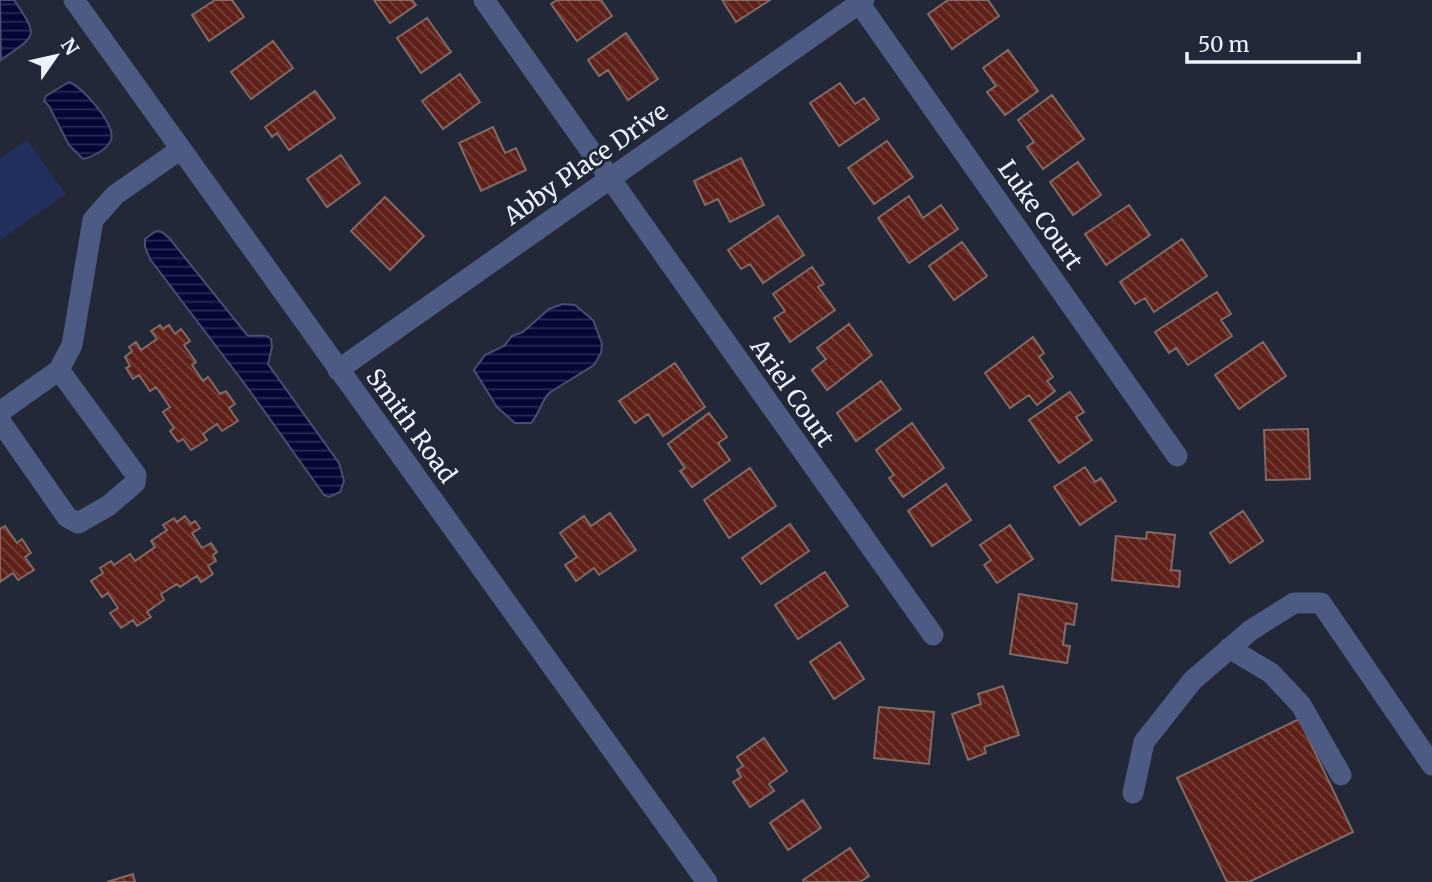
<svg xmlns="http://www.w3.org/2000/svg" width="1432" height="882" viewBox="0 0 1432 882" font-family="Merriweather,serif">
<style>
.green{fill:#222f5d}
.water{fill:url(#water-rules);stroke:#4a4d72;stroke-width:2}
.building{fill:url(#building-back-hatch);stroke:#826a65;stroke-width:2}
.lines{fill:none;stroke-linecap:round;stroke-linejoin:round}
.minor{stroke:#4d5b84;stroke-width:21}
.labels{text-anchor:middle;stroke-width:6;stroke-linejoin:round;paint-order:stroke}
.street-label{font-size:24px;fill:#eef3fe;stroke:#222838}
</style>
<defs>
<pattern id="water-rules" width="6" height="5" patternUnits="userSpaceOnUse" patternTransform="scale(1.75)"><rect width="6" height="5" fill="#040636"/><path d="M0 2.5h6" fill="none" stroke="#292b54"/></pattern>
<pattern id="building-back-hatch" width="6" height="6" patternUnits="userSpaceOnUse" patternTransform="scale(1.75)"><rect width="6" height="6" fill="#5f2019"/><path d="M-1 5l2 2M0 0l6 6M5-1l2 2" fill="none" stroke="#76413c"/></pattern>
</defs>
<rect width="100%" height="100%" fill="#222838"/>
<path class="green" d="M27,140L66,194L0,240V159Z"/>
<path class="water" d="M0,0H14C40,38 36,35 1,60Z
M69,82C83,87 116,125 111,140C107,150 92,157 83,159L69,145L49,106L44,101L46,96Z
M156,231L162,232L170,239L247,335C255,338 264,332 271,339L272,347L268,364L339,463L344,481L340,492L329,497L324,495L247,387L150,259L145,247V239Z
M563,304L575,305L593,320L602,344L601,353L594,365L549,393C541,402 539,414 531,423H515L497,407L474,370L485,355L504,346L512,336L523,332L549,309Z"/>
<path class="building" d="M215,0H232L244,17L209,41L192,15Z
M374,0H412L416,5L390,23Z
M557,0H601L612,16L577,41L551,4Z
M722,0H770L736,22Z
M948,0H988L999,16L952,49L928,14Z
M427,18L451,52L421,73L397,38Z
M626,33L658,79L628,100L608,70L599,76L588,60Z
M273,41L293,68L251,99L231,72Z
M1008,50L1038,91L1005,115L987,92L996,86L983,68Z
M460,74L480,102L443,129L422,101Z
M840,83L855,104L864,98L879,119L839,146L810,103Z
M315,91L335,118L289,150L277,133L272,137L265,127Z
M1052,95L1084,139L1043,169L1027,147L1034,142L1018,120Z
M493,127L505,153L516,148L526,170L481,191L459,143Z
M887,141L913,177L874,204L848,168Z
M341,155L360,183L327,207L307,179Z
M741,158L764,205L730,222L718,199L705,205L694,181Z
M1078,162L1101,195L1073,215L1050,182Z
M909,196L923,218L941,205L958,229L909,263L878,218Z
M385,197L424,236L390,270L351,231Z
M1129,205L1150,235L1106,265L1085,234Z
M778,216L804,255L763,283L750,264L741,269L728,250Z
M1182,239L1207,276L1154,312L1145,298L1135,304L1120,282Z
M962,242L987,276L954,300L929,266Z
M812,267L824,284L818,287L835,310L790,342L774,318L785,311L773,294Z
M1217,292L1231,314L1221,320L1232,336L1188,365L1176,348L1169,353L1155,332Z
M849,324L872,355L827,390L812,370L826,359L817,348Z
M160,325L163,329L169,325L175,334L181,329L190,341L184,345L196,362L192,365L203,381L208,377L220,394L226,391L235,404L229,408L238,421L222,431L217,424L203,434L207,440L191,450L183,439L178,442L170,431L174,428L163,412L170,407L156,387L150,391L139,375L133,379L126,368L130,366L125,357L132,351L129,347L136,342L141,350L157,339L151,331Z
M1033,337L1044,353L1039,357L1053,377L1047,381L1055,391L1037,405L1029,395L1010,408L985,373Z
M1263,342L1286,376L1239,409L1215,375Z
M675,363L705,407L663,436L648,414L635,423L619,401Z
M881,381L901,409L856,441L837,413Z
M1070,392L1084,412L1076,417L1092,440L1059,463L1029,420Z
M709,413L727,437L718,443L730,460L692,487L680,471L685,468L668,444Z
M912,423L944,468L903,497L889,478L894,475L876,450Z
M1308,429L1310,479L1266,480L1264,430Z
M1085,467L1095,482L1101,478L1116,501L1080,525L1054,487Z
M750,468L776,506L729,538L704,500Z
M946,484L971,520L932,546L908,511Z
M1243,511L1263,541L1230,563L1210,533Z
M610,513L636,550L599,575L594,568L576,581L565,565L577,557L560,533L584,516L591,526Z
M185,516L191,524L195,521L200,528L192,533L202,548L211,543L217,552L213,555L216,561L208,566L213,574L201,582L197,576L180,587L177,584L161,594L164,600L147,612L151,617L137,626L133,620L121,628L110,613L118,608L108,593L102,597L91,581L103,573L100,568L111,561L114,565L130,554L135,561L155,547L151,541L167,530L163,525L174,518L177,522Z
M790,524L809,551L761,584L742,558Z
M1010,525L1033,559L997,583L984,565L991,560L980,545Z
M5,526L17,543L22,539L31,553L25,557L34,570L18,580L13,573L0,582V529Z
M1147,532L1175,535L1171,570L1180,571L1179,587L1112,580L1116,536L1146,539Z
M825,572L848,606L798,639L775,605Z
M1019,594L1077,604L1074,625L1066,623L1063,645L1070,646L1067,663L1010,654Z
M840,642L864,679L834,699L810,662Z
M1003,686L1019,735L984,747L986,753L968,760L952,714L981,704L978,694Z
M879,707L934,712L929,764L874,758Z
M1299,719L1353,832L1249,882H1227L1177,778Z
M764,738L787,771L769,784L774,791L750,807L733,782L741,777L737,770L743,766L737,757Z
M803,800L821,828L788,850L770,823Z
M850,848L869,876L860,882H804L803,880Z
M133,874L135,882H107Z"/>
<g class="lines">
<path class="minor" d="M74,0L707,882
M484,0L933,635
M857,0L1177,456
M338,370L864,0
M0,412L59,370L72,345L93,220L115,195L181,149
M0,421L67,517L78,523L108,506L135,483L136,475L59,370
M1229,648L1271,673L1301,705L1341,775
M1133,793L1144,742L1193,680L1251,630L1294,603H1321L1432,765"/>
</g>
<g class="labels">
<g class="street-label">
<text transform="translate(586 164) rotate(-35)" y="8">Abby Place Drive</text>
<text transform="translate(1040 215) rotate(55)" y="8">Luke Court</text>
<text transform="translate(792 393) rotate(55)" y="8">Ariel Court</text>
<text transform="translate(411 426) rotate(54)" y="8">Smith Road</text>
</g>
</g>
<g transform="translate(56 56) rotate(56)" stroke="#222838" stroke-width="5" paint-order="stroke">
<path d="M0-5L12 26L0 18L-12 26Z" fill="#eef3fe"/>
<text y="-10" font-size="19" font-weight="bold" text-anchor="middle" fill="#eef3fe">N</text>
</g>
<path d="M1187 52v10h172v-10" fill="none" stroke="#eef3fe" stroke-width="3.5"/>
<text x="1198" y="52" font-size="21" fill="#eef3fe" stroke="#222838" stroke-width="5" paint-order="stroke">50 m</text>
</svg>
